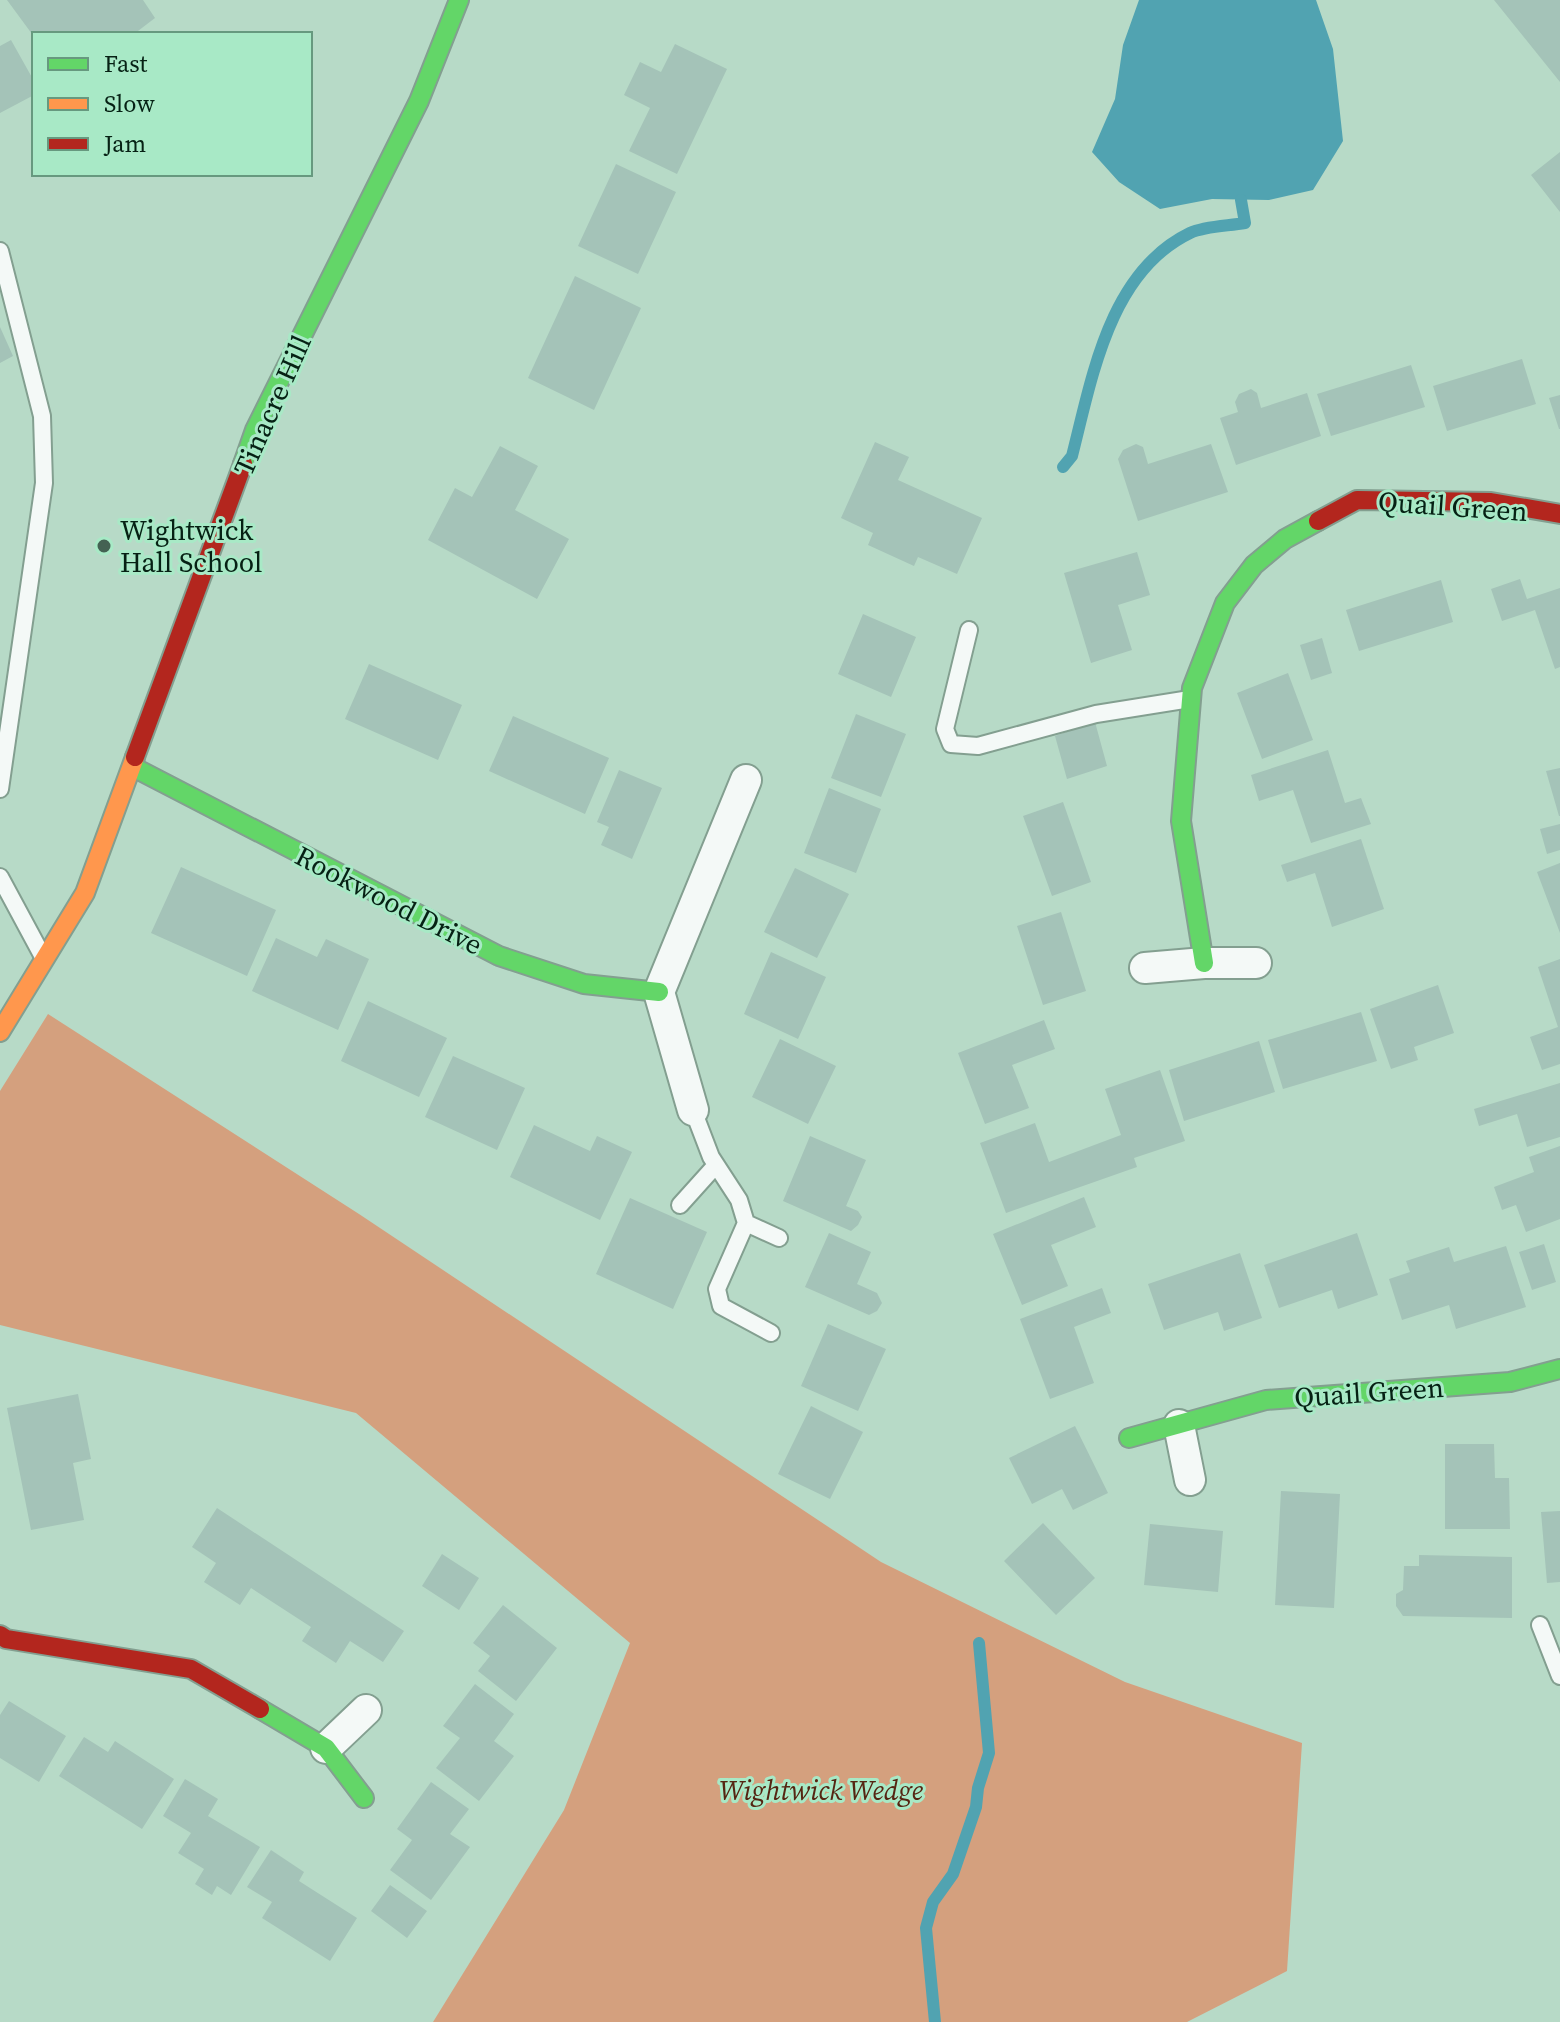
<svg xmlns="http://www.w3.org/2000/svg" width="1560" height="2022" viewBox="0 0 1560 2022" font-family="'Source Serif 4',serif">
<style>
.forest{fill:#d4a07e}
.water{fill:#51a3b1}
.lines{fill:none;stroke-linecap:round;stroke-linejoin:round}
.stream{stroke:#51a3b1;stroke-width:12}
.building{fill:#a4c3b8}
.lane-casing{stroke:#839f90;stroke-width:20}
.street-casing{stroke:#839f90;stroke-width:34}
.fast-casing{stroke:#839f90;stroke-width:22}
.slow-casing{stroke:#839f90;stroke-width:22}
.jam-casing{stroke:#839f90;stroke-width:22}
.lane{stroke:#f4f9f7;stroke-width:16}
.street{stroke:#f4f9f7;stroke-width:30}
.fast{stroke:#63d668;stroke-width:18}
.slow{stroke:#ff974d;stroke-width:18}
.jam{stroke:#b3261e;stroke-width:18}
.poi-dot{fill:#446253;stroke:#a8e9c6;stroke-width:3}
.labels{text-anchor:middle;stroke-width:6;stroke-linejoin:round;paint-order:stroke}
.street-label{font-size:28px;fill:#062114;stroke:#a8e9c6}
.poi-label{font-size:28px;fill:#062114;stroke:#a8e9c6;text-anchor:start}
.park-label{font-size:28px;font-style:italic;fill:#552512;stroke:#a8e9c6}
</style>
<rect width="100%" height="100%" fill="#b7dac7"/>
<path class="forest" d="M48,1014L359,1214L881,1562L1125,1682L1302,1743L1287,1971L1187,2022H433L564,1810L630,1643L356,1413L0,1325V1091Z"/>
<path class="water" d="M1139,0H1316L1333,49L1343,141L1313,190L1269,200L1212,199L1160,209L1119,182L1092,152L1115,99L1123,45Z"/>
<g class="lines">
<path class="stream" d="M1063,467L1072,456C1092,378 1109,272 1190,233C1205,226 1228,226 1245,223L1241,200
M935,2022L926,1928L933,1902L953,1874L976,1807L978,1788L989,1753L979,1643"/>
</g>
<path class="building" d="M7,0H143L155,18L134,34H32Z
M1494,0H1560V82Z
M11,40L34,81V95L0,113V46Z
M675,44L727,69L677,174L629,151L650,108L624,95L640,62L661,72Z
M1560,152V212L1531,175Z
M616,164L676,192L638,274L578,246Z
M575,276L641,308L594,410L528,378Z
M0,327L13,356L0,363Z
M1522,359L1536,404L1447,431L1433,386Z
M1411,365L1425,407L1331,436L1317,394Z
M1251,389L1257,393L1261,408L1307,393L1321,436L1236,465L1220,418L1238,412L1235,402L1239,394Z
M1560,395V429H1559L1549,398Z
M875,442L909,457L898,480L982,518L957,574L918,557L914,566L868,545L873,533L841,518Z
M1136,444L1143,447L1148,464L1211,444L1228,492L1138,521L1118,459L1123,450Z
M500,446L538,466L515,510L569,539L537,599L428,540L455,488L472,497Z
M1137,552L1150,595L1118,605L1132,650L1091,663L1064,573Z
M1520,579L1527,599L1560,588V667L1555,669L1535,610L1502,621L1491,589Z
M1441,580L1453,622L1359,651L1346,610Z
M863,614L916,637L891,697L838,674Z
M1322,638L1332,673L1311,680L1300,645Z
M369,664L462,705L438,760L345,719Z
M1288,673L1313,740L1262,759L1237,693Z
M856,714L906,734L881,797L831,778Z
M513,716L609,758L585,814L489,771Z
M1095,722L1107,766L1067,779L1055,736Z
M1328,750L1345,803L1361,798L1371,824L1311,843L1293,790L1259,801L1251,775Z
M1560,768V816H1559L1546,771Z
M619,770L662,788L632,859L601,845L609,827L597,822Z
M829,788L881,809L856,873L804,853Z
M1063,802L1091,882L1052,896L1023,816Z
M1560,824V850L1547,854L1540,829Z
M1361,839L1384,909L1332,927L1315,873L1287,882L1281,865Z
M1560,863V933L1537,872Z
M181,867L276,910L247,976L151,933Z
M795,868L849,894L817,958L764,932Z
M1061,912L1086,991L1043,1005L1017,926Z
M276,938L317,957L326,939L369,959L338,1030L252,991Z
M771,952L826,977L798,1039L744,1014Z
M1560,959V1064L1542,1070L1530,1037L1558,1027L1538,967Z
M1438,985L1454,1033L1414,1047L1418,1060L1391,1069L1370,1009Z
M368,1001L447,1038L419,1097L341,1061Z
M1361,1012L1377,1061L1283,1089L1268,1040Z
M1044,1020L1055,1049L1012,1065L1029,1108L985,1124L958,1053Z
M780,1039L836,1066L808,1124L752,1097Z
M1259,1041L1275,1092L1184,1121L1169,1070Z
M453,1056L525,1088L497,1150L425,1117Z
M1160,1070L1185,1141L1134,1158L1137,1167L1006,1213L980,1143L1035,1123L1049,1162L1121,1135L1105,1089Z
M1560,1083V1137L1527,1147L1517,1114L1479,1126L1474,1109Z
M534,1125L590,1151L597,1136L632,1152L600,1220L510,1177Z
M810,1136L866,1160L846,1206L858,1211L862,1217L858,1225L851,1231L783,1201Z
M1560,1146V1219L1526,1232L1516,1205L1502,1210L1494,1187L1534,1172L1529,1157Z
M1084,1197L1096,1227L1051,1245L1068,1286L1022,1305L993,1234Z
M630,1198L707,1232L673,1309L596,1274Z
M829,1233L871,1252L857,1284L877,1293L882,1303L877,1311L869,1315L805,1287Z
M1357,1233L1378,1295L1338,1309L1332,1290L1279,1308L1264,1265Z
M1544,1244L1556,1282L1532,1290L1519,1252Z
M1506,1246L1526,1307L1456,1329L1449,1305L1402,1320L1389,1279L1410,1272L1406,1261L1449,1247L1454,1262Z
M1240,1253L1262,1318L1224,1331L1218,1312L1164,1330L1148,1284Z
M1102,1288L1111,1313L1074,1327L1094,1383L1050,1399L1020,1319Z
M828,1324L886,1349L858,1411L801,1386Z
M78,1394L91,1459L73,1463L84,1520L31,1530L7,1408Z
M811,1406L863,1432L830,1499L778,1474Z
M1075,1426L1108,1493L1073,1510L1062,1489L1032,1504L1009,1458Z
M1445,1444H1494L1495,1478H1509L1510,1529H1445Z
M1281,1491L1340,1494L1334,1608L1275,1605Z
M217,1508L404,1631L383,1662L350,1641L336,1663L302,1641L311,1627L251,1588L240,1605L204,1582L216,1563L192,1547Z
M1560,1511V1582L1547,1583L1541,1512Z
M1043,1523L1095,1578L1056,1615L1004,1561Z
M1150,1524L1223,1531L1218,1592L1144,1585Z
M442,1554L479,1578L459,1610L422,1586Z
M1419,1555L1512,1557V1618L1403,1616L1396,1606V1594L1403,1590L1404,1566H1419Z
M503,1605L557,1648L516,1701L478,1671L490,1656L473,1643Z
M475,1684L514,1714L494,1741L514,1756L479,1801L436,1768L460,1738L443,1726Z
M9,1701L66,1736L39,1782L0,1758V1715Z
M84,1737L108,1752L115,1741L174,1779L142,1829L59,1776Z
M185,1779L218,1799L208,1816L260,1847L231,1895L217,1886L212,1895L195,1884L204,1869L178,1853L191,1833L163,1816Z
M431,1782L469,1809L450,1834L470,1847L431,1900L390,1870L412,1840L397,1829Z
M271,1850L304,1872L299,1881L357,1918L330,1961L262,1918L272,1902L247,1887Z
M390,1885L427,1911L407,1938L371,1911Z"/>
<g class="lines">
<defs>
<path id="lane" d="M0,251L42,416L44,483L0,789
M969,630L945,729L951,744L978,746L1096,714L1190,699
M0,877L42,955
M693,1110L711,1157L739,1200L746,1223L717,1289L721,1306L771,1333
M680,1205L716,1165
M746,1223L779,1238
M1540,1625L1560,1676"/>
<path id="street" d="M1145,968L1204,963H1256
M693,1110L659,992L746,780
M1179,1425L1190,1480
M326,1748L366,1710"/>
<path id="fast" d="M243,464L255,430L419,101L459,0
M133,767L499,956L584,984L659,992
M1204,963L1181,821L1192,688L1225,603L1254,565L1285,539L1318,521
M1129,1438L1266,1400L1510,1382L1560,1369
M260,1709L326,1748L364,1798"/>
<path id="slow" d="M0,1032L85,893L135,757"/>
<path id="jam" d="M1318,521L1357,500L1491,502L1560,514
M135,757L243,464
M0,1635L6,1639L191,1669L260,1709"/>
</defs>
<use href="#lane" class="lane-casing"/>
<use href="#street" class="street-casing"/>
<use href="#fast" class="fast-casing"/>
<use href="#slow" class="slow-casing"/>
<use href="#jam" class="jam-casing"/>
<use href="#lane" class="lane"/>
<use href="#street" class="street"/>
<use href="#fast" class="fast"/>
<use href="#slow" class="slow"/>
<use href="#jam" class="jam"/>
</g>
<circle class="poi-dot" cx="104" cy="546" r="8"/>
<g class="labels">
<g class="street-label">
<text transform="translate(272 405) rotate(-66)" y="10">Tinacre Hill</text>
<text transform="translate(1453 506) rotate(4)" y="10">Quail Green</text>
<text transform="translate(389 900) rotate(27)" y="10">Rookwood Drive</text>
<text transform="translate(1369 1392) rotate(-4)" y="10">Quail Green</text>
</g>
<g class="poi-label">
<text x="120" y="540">Wightwick<tspan x="120" dy="32">Hall School</tspan></text>
</g>
<g class="park-label">
<text x="821" y="1800">Wightwick Wedge</text>
</g>
</g>
<rect x="32" y="32" width="280" height="144" fill="#a8e9c6" stroke="#67997f" stroke-width="2"/>
<rect x="48" y="58" width="40" height="12" fill="#63d668" stroke="#67997f" stroke-width="2"/>
<text x="104" y="72" font-size="24" fill="#062114">Fast</text>
<rect x="48" y="98" width="40" height="12" fill="#ff974d" stroke="#67997f" stroke-width="2"/>
<text x="104" y="112" font-size="24" fill="#062114">Slow</text>
<rect x="48" y="138" width="40" height="12" fill="#b3261e" stroke="#67997f" stroke-width="2"/>
<text x="104" y="152" font-size="24" fill="#062114">Jam</text>
</svg>
